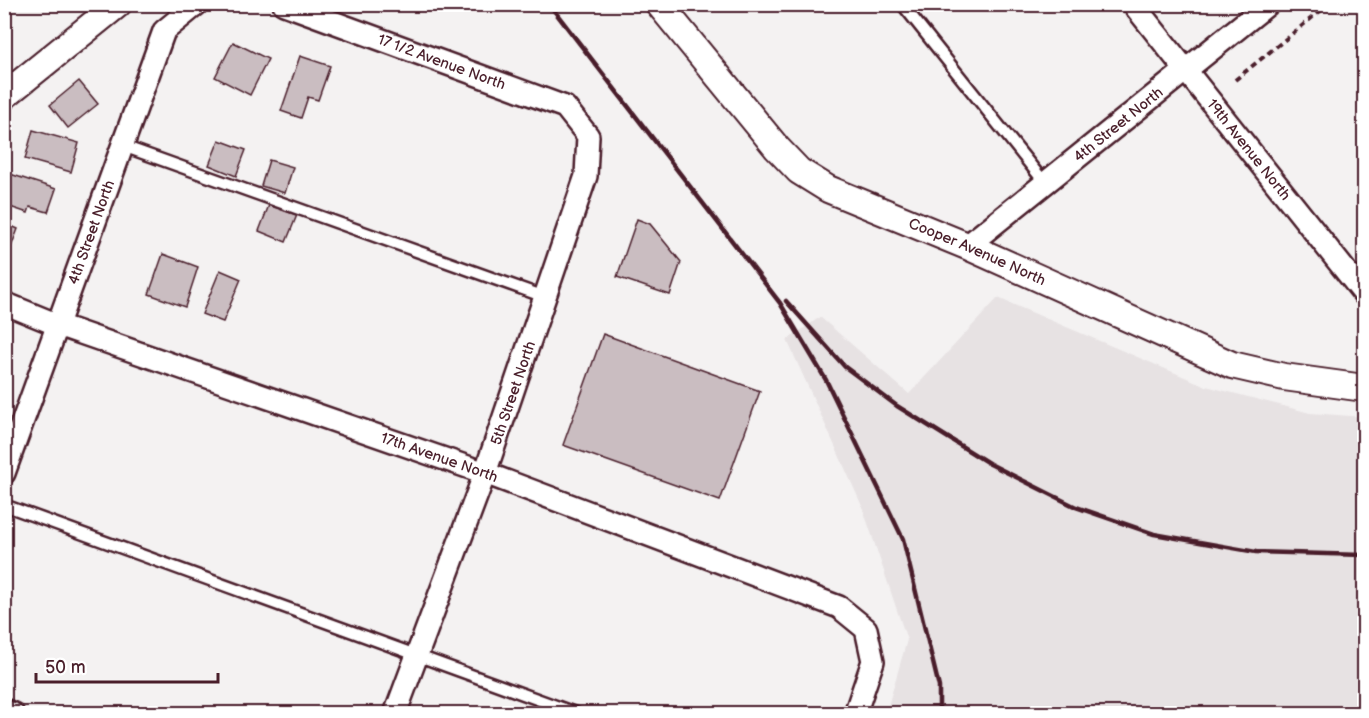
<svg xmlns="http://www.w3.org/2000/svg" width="1369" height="718" viewBox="0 0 1369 718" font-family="'Balsamiq Sans',sans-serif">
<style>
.built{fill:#e7e2e3}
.building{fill:#cabdc1;stroke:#4a1f2b;stroke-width:1.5}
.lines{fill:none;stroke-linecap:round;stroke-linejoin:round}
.service-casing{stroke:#4a1f2b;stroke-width:15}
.minor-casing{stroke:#4a1f2b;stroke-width:26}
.tertiary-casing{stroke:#4a1f2b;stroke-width:30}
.path{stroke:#4a1f2b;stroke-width:4;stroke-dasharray:6 4.5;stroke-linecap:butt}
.service{stroke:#fff;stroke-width:10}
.minor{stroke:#fff;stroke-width:21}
.tertiary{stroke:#fff;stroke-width:26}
.rail{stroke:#4a1f2b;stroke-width:4.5}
.labels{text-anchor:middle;stroke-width:4.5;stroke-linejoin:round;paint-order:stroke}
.street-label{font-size:15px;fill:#4a1f2b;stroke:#fff}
</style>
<rect width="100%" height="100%" fill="#f4f2f2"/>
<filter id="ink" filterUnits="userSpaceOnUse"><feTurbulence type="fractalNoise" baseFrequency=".0167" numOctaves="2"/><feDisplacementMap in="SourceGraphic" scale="12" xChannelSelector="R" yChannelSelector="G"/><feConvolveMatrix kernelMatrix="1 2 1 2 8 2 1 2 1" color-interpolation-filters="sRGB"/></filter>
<g filter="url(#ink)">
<path class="built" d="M998,298L1206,386L1310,413L1364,417V713H886L907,640L862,506L787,340L820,317L909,394Z"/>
<path class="building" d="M233,42L268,59L250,95L215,77Z
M300,56L330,66L318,100L308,97L301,118L281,111Z
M79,81L98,104L68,128L50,105Z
M33,130L79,143L71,172L25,159Z
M219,140L246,150L236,176L209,165Z
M269,160L293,167L285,193L261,186Z
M4,172L56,189L48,212L30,207L28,213L4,205Z
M269,205L297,215L286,242L259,231Z
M637,219L650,224L681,262L670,295L617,277Z
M4,223L18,229L11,247L4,244Z
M163,254L198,267L185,307L149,294Z
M220,270L241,279L223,322L202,314Z
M603,334L760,391L720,501L563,445Z"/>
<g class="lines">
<defs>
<path id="service" d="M902,4L1045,183
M123,146L545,297
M4,505L578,714"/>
<g id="minor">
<path id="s1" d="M284,4L565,107L588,136L586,176L485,473L395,714"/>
<path id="s2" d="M1133,4L1364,294"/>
<path id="s3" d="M967,246L1268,4"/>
<path id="s4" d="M4,303L58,325L485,473L839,607L866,629L873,661L855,714"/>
<path id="s5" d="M4,473L164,31L197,4"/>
<path d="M4,710L13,714"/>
</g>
<g id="tertiary">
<path id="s6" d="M659,4L777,148L799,171L828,189L967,246L1232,365L1284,377L1364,388"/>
<path d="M4,96L118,4"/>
</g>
</defs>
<use href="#service" class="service-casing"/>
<use href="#minor" class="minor-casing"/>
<use href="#tertiary" class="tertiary-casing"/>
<path class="path" d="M1235,80L1329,4"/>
<use href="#service" class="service"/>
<use href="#minor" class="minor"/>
<use href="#tertiary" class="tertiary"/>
<path class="rail" d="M549,4L780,303L826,380L903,539L939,687V714
M786,301L845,367L897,406L990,464L1076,507L1154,534L1256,552L1364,555"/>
</g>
</g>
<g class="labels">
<g class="street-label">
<text dy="5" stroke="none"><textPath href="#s1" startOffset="168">17 1/2 Avenue North</textPath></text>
<text dy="5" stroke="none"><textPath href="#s3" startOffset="194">4th Street North</textPath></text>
<text dy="5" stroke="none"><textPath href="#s2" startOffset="186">19th Avenue North</textPath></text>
<text dy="5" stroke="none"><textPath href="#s5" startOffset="256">4th Street North</textPath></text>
<text dy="5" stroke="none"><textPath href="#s6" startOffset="414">Cooper Avenue North</textPath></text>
<text transform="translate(513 393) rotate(-71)" y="5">5th Street North</text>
<text dy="5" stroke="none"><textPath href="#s4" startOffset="462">17th Avenue North</textPath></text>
</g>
</g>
<rect width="1369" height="718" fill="none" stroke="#fff" stroke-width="24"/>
<rect x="12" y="12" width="1345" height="694" fill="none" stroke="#4a1f2b" stroke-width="2" filter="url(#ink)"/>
<path d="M36 673v9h182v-9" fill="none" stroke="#4a1f2b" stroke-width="3"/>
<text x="45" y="673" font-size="18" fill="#4a1f2b" stroke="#ffffff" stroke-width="4.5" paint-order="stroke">50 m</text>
</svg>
